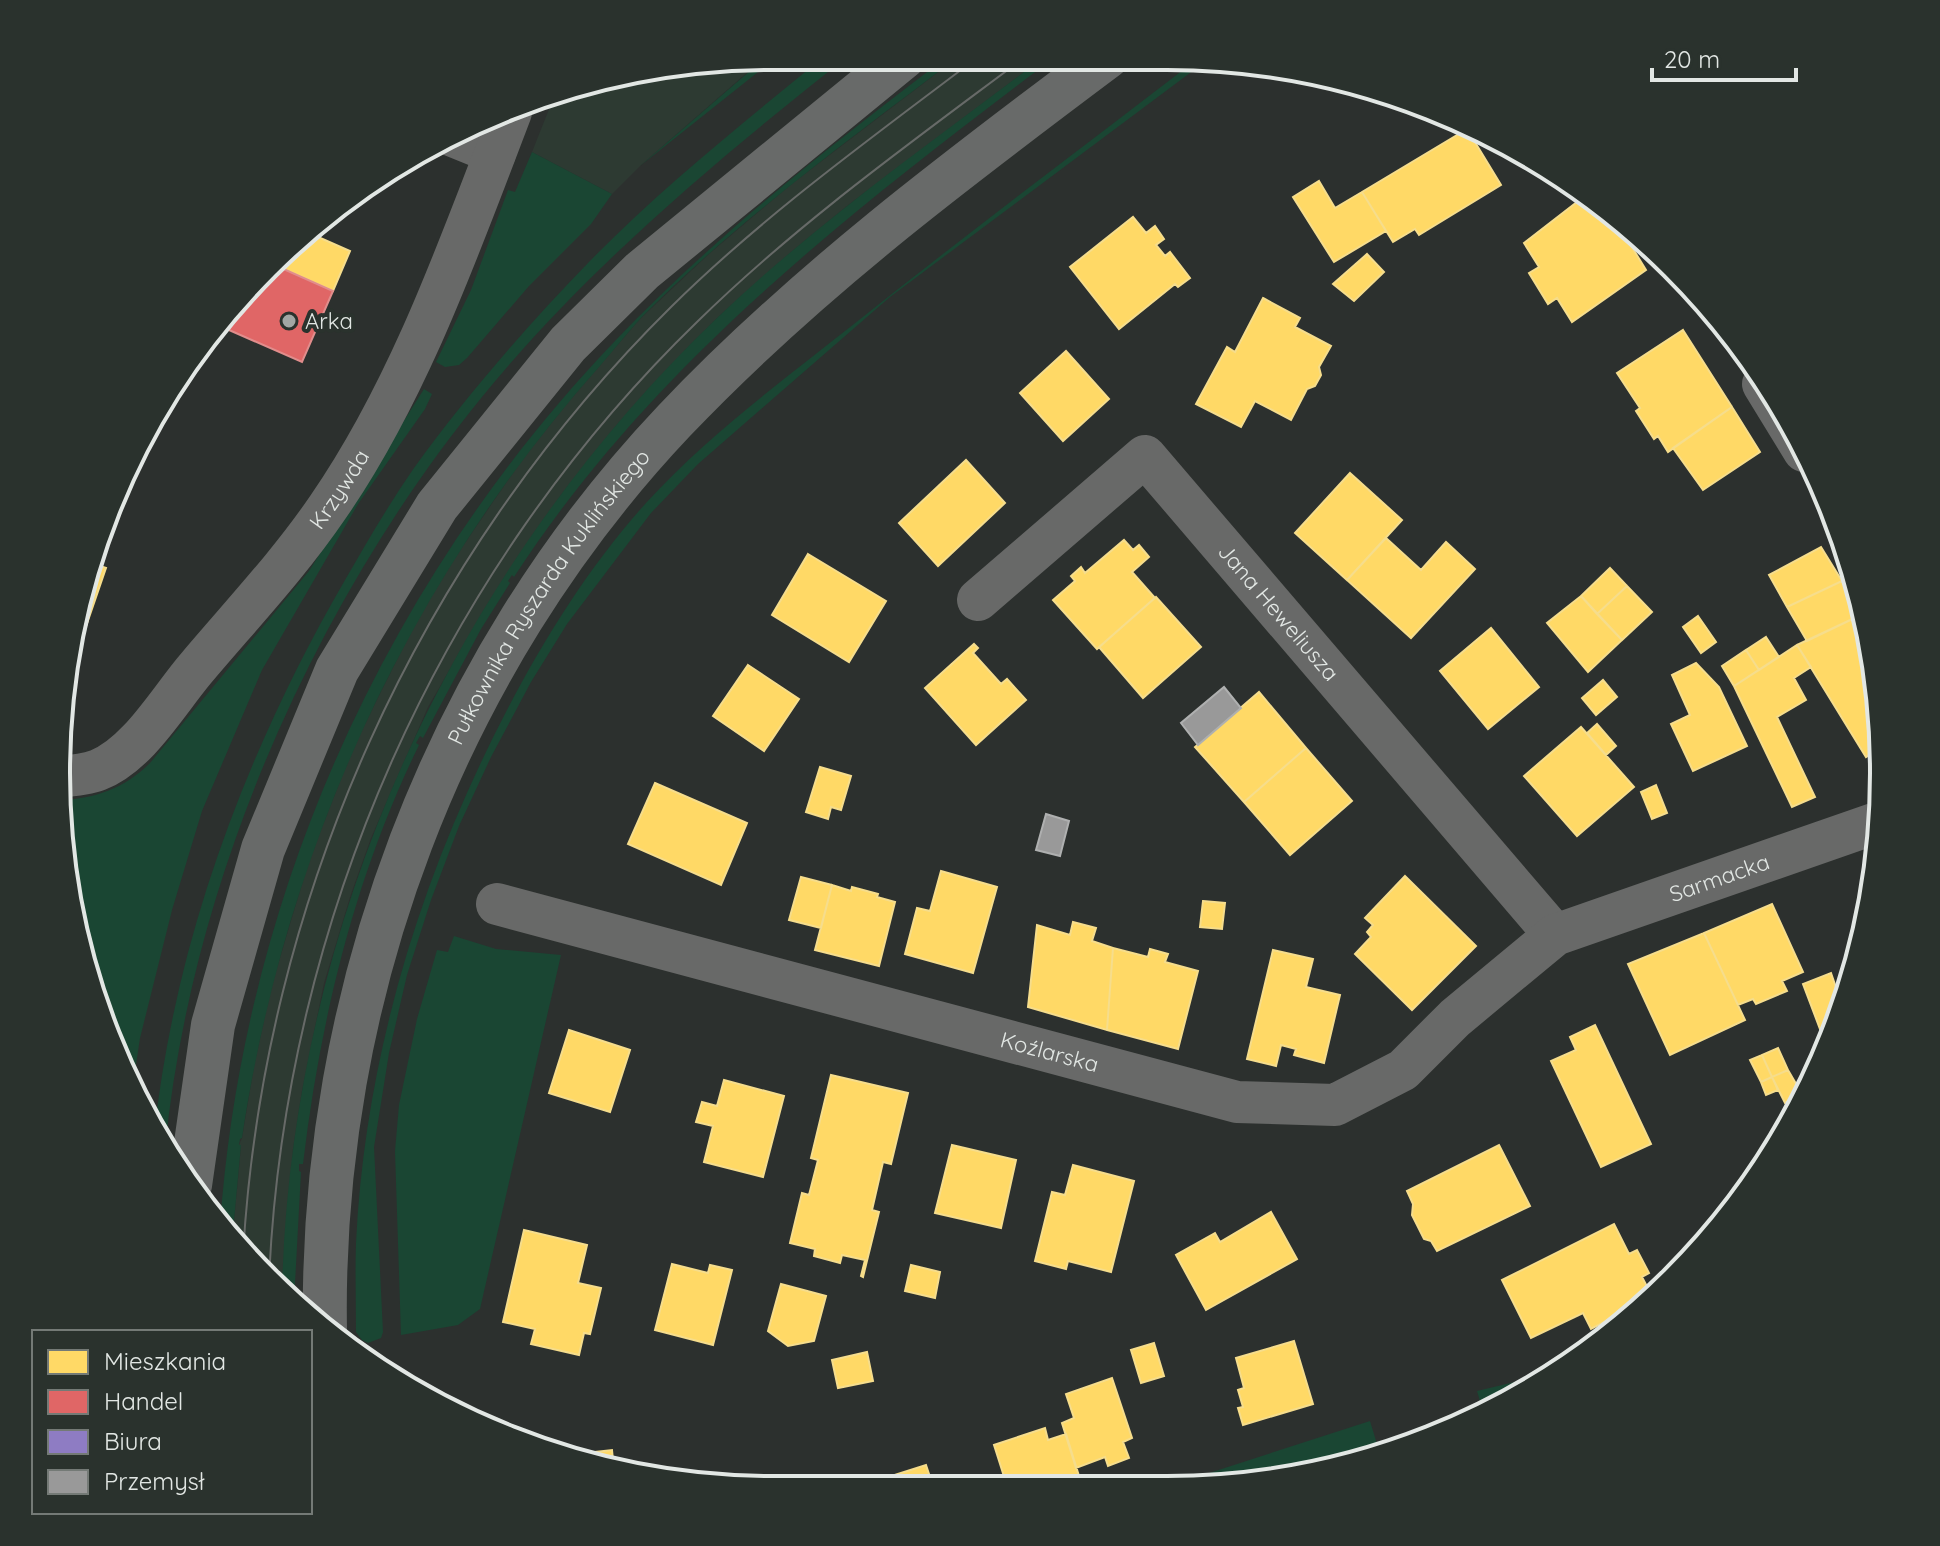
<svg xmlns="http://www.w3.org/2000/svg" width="1940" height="1546" viewBox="0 0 1940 1546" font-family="Quicksand,sans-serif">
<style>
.built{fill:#2d3a32}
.green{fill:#1a4633}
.homes{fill:#ffd966;stroke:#f6dd8c;stroke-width:2}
.shops{fill:#e06666;stroke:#e18d8c;stroke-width:2}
.offices{fill:#8e7cc3;stroke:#a79ccd;stroke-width:2}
.industry{fill:#999;stroke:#afb0b0;stroke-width:2}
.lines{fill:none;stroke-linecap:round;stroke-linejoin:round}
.street{stroke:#686968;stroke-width:42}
.primary{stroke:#686a69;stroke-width:44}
.tram{stroke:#676a68;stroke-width:2}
.poi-dot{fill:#a2a7a4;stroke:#2a322d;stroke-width:3}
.labels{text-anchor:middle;stroke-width:8;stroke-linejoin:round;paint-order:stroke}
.poi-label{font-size:22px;fill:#e2e7e4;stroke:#2a322d;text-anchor:start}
.street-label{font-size:22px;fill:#e2e7e4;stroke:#2a322d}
.rim{fill:none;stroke:#e2e7e4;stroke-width:4}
</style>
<rect width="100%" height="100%" fill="#2c302e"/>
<path class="built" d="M765,57L640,166L612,194L532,152L555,94L588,80Z
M958,57H1044L847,206L790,253L717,318L681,355L616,426L561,495L480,617L428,707L371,838L351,894L324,983L302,1091L293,1149L282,1290L232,1243L241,1146L239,1145L242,1138L254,1066L271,988L309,860L353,748L415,623L452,562L521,461L569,401L639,320L709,254L789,186Z"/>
<path class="green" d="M778,56L640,166L766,57Z
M825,56H848C717,160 588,267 482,397C313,604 191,882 165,1149L154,1135C175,939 247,749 345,580C367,542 389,504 414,468C466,396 526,327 588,263C661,188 744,122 825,56Z
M947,57H958C850,139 736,222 642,317C629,331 613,351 599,367C406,584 285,852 242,1138L240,1139L239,1145H241L232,1243L220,1226C243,896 386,580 615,341C716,235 831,145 947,57Z
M1044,57H1055C856,207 652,364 514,577L512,575L508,581L510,583L481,629L423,738L420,736L416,743L419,745C355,876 320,1020 303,1164H299V1171L301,1172L294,1302L282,1290C291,924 453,570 718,317C819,221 933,141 1044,57Z
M1200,57L1210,58L890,297L698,464L651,513L567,624L531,682L491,757L459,826L431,900L407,975L389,1053L374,1147L383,1332L381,1338L368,1343L362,1340L356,1332C356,1302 355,1272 356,1243C365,1056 421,875 507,710C545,637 591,564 646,503C708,435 782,381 854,324C968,233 1084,146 1200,57Z
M532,152L612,194L591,224L529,286L467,358L459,365L445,367L436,362L471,290L508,190L515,192Z
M424,389L432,394L425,409L358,504L262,670L202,811L172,910L140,1038L133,1085L80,958L60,800C95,799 125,788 150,763L309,571Z
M454,936L496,949L561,955L480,1309L458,1325L401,1335L395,1151L399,1105L417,1019L437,950L448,952Z
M1556,1372L1525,1394L1482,1408L1477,1391Z
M1370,1421L1377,1444L1277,1478L1208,1488L1203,1475Z"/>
<path class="homes" d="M1467,129L1501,185L1419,235L1415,229L1393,242L1362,192Z
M1319,181L1335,208L1362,192L1386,231L1334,262L1293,197Z
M1586,195L1611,213L1646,270L1572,322L1557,298L1548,304L1529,273L1539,267L1524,243Z
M1133,217L1146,233L1155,226L1164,239L1156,245L1165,256L1170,252L1190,278L1178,287L1175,284L1119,329L1070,267Z
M309,233L350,251L333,291L270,263Z
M1367,254L1384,272L1354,301L1333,284Z
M1263,298L1300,318L1295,327L1331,346L1319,367L1321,375L1315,386L1307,389L1291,420L1255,401L1241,427L1196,404L1227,347L1235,352Z
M1683,330L1732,407L1668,452L1658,436L1654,439L1636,411L1640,408L1617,373Z
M1066,351L1109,399L1063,441L1020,393Z
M1732,407L1760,452L1703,490L1673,448Z
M966,460L1005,503L938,566L899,523Z
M1350,473L1402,520L1347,580L1295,533Z
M1386,538L1421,570L1446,542L1475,569L1411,638L1347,580Z
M1124,540L1133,550L1139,545L1149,557L1132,572L1155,598L1097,649L1053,600L1075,581L1071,576L1081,567L1085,573Z
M1821,547L1842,581L1787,607L1769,575Z
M808,554L886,601L849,662L772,615Z
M90,563L106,568L82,638L74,635L81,587Z
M1610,568L1627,586L1597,614L1581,596Z
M1842,581L1863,614L1807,641L1787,607Z
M1627,586L1652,612L1622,640L1597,614Z
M1581,596L1622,640L1588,672L1547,623Z
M1156,597L1201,647L1143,698L1099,647Z
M1863,614L1878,680L1880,748L1866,757L1797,645Z
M1698,616L1716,642L1701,653L1683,627Z
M1491,628L1539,687L1488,729L1440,671Z
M1766,637L1779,657L1759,670L1746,650Z
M974,644L978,648L973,653L1001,684L1007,679L1026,700L976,745L925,688Z
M1797,645L1811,667L1794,678L1806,700L1777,717L1815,797L1792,807L1734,686Z
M1746,650L1759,670L1734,686L1722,666Z
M1696,663L1719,687L1747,746L1693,771L1671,724L1690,715L1672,675Z
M748,665L799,699L764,751L713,716Z
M1603,680L1617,697L1596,715L1582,698Z
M1259,692L1306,748L1244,802L1195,747Z
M1597,724L1616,746L1606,755L1587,733Z
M1581,727L1634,787L1577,836L1524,776Z
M1306,748L1352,801L1290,855L1244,802Z
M820,767L851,776L841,810L831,807L828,819L806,812Z
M655,783L747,823L721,885L628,844Z
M1656,785L1667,813L1652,819L1641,792Z
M941,871L997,887L973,973L905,954L917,908L930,911Z
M1405,876L1476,946L1412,1010L1355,954L1371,937L1367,932L1373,925L1365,918Z
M801,877L832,885L821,928L789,920Z
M832,885L851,891L852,887L878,894L877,897L895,902L879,966L815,950Z
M1203,901L1225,903L1222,929L1200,927Z
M1772,904L1803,972L1782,981L1787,991L1756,1004L1753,999L1738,1005L1704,933Z
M1073,922L1096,928L1092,941L1113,948L1107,1030L1028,1007L1037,925L1070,935Z
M1704,933L1745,1020L1670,1055L1628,964Z
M1113,948L1148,957L1150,949L1168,954L1165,962L1198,971L1178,1049L1107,1030Z
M1273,950L1313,959L1306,987L1340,995L1324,1063L1294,1055L1296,1049L1281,1045L1276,1066L1247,1059Z
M1831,973L1842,1005L1839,1014L1820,1029L1803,984Z
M1595,1025L1651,1144L1601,1167L1551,1061L1576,1050L1570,1037Z
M569,1030L630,1050L610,1112L549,1093Z
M1778,1048L1788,1070L1772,1077L1762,1055Z
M1762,1055L1772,1077L1761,1082L1750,1060Z
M1788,1070L1802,1094L1785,1103L1772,1077Z
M831,1075L908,1093L891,1164L883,1162L872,1210L879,1212L863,1277L861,1276L865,1260L842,1255L840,1263L814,1256L815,1249L790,1243L802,1193L809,1195L818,1160L811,1158Z
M1772,1077L1778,1090L1766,1095L1761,1082Z
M724,1080L784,1096L763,1177L704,1162L713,1126L696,1122L702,1102L717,1106Z
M952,1145L1016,1160L1001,1228L935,1213Z
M1499,1145L1530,1206L1437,1251L1431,1241L1424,1239L1412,1215L1413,1204L1407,1191Z
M1073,1165L1134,1181L1111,1272L1068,1261L1066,1269L1035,1261L1052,1192L1065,1195Z
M1271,1212L1297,1259L1206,1310L1176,1255L1215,1233L1220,1242Z
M1614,1224L1629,1254L1637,1250L1649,1273L1642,1277L1653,1298L1639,1312L1616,1327L1612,1318L1591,1329L1583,1313L1531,1338L1502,1280Z
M524,1230L587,1245L578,1283L601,1288L590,1334L584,1333L579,1355L531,1344L535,1329L503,1322Z
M672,1264L708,1273L710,1265L732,1270L713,1345L655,1330Z
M911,1265L940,1272L935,1298L905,1291Z
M781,1284L826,1296L814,1341L788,1346L768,1331Z
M1294,1341L1313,1404L1243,1425L1238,1408L1243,1407L1238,1390L1244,1388L1236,1358Z
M1154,1343L1164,1376L1141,1383L1131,1350Z
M867,1352L873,1381L838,1388L832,1360Z
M1112,1378L1132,1438L1123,1442L1129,1458L1108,1466L1105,1457L1076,1468L1062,1423L1074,1418L1066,1394Z
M1045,1428L1048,1440L1066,1434L1083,1489H1008L994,1445Z
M612,1450L614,1470L577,1459V1454Z
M926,1465L934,1489L858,1490L857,1487Z"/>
<path class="shops" d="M270,263L333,291L302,362L220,326Z"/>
<path class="offices" d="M840,1479L843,1490H795Z"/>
<path class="industry" d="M1224,687L1241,708L1198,745L1181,723Z
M1046,814L1069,821L1060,856L1036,850Z"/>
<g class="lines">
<g class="street">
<path d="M453,136L495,153"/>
<path d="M1763,384L1804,451"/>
<path id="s1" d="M978,600L1145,456L1555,935"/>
<path id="s2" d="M57,777C70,776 85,775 98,770C139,754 170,698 198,666C242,614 290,563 328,507C409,390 460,245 511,112"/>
<path id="s3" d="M497,904L1237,1102L1335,1105L1403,1070L1455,1018L1555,935L1882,821"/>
</g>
<g class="primary">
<path d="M190,1185L213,1025L263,849L337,670L437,506L568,344L642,271L905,56"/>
<path id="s4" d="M325,1331C319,997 444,664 674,421C804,284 956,170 1107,57"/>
</g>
<path class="tram" d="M243,1255C263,900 418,557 671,307C765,214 873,137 978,57
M269,1279C285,920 440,571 698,321C798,223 913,141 1025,57"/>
</g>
<circle class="poi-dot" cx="289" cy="321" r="8"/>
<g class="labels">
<g class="poi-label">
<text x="305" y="329">Arka</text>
</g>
<g class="street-label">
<text dy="8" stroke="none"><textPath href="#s2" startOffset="414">Krzywda</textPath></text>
<text dy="8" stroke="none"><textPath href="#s4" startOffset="782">Pułkownika Ryszarda Kuklińskiego</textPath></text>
<text dy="8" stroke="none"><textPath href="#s1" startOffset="426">Jana Heweliusza</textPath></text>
<text dy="8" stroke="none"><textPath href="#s3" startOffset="1318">Sarmacka</textPath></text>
<text dy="8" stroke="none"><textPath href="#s3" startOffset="572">Koźlarska</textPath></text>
</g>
</g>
<path d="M0 0H1940V1546H0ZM773 70H1167A703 703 0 0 1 1870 773V773A703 703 0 0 1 1167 1476H773A703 703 0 0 1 70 773V773A703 703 0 0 1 773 70Z" fill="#2a322d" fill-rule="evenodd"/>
<path class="rim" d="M773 70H1167A703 703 0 0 1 1870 773V773A703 703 0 0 1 1167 1476H773A703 703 0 0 1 70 773V773A703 703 0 0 1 773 70Z"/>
<rect x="32" y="1330" width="280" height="184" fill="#2a322d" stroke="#747a76" stroke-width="2"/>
<rect x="48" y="1350" width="40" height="24" fill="#ffd966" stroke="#747a76" stroke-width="2"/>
<text x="104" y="1370" font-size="24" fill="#e2e7e4">Mieszkania</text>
<rect x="48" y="1390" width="40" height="24" fill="#e06666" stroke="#747a76" stroke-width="2"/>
<text x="104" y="1410" font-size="24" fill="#e2e7e4">Handel</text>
<rect x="48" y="1430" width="40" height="24" fill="#8e7cc3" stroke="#747a76" stroke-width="2"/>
<text x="104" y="1450" font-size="24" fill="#e2e7e4">Biura</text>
<rect x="48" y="1470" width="40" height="24" fill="#999999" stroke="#747a76" stroke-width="2"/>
<text x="104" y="1490" font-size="24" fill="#e2e7e4">Przemysł</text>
<path d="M1652 68v12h144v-12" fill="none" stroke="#e2e7e4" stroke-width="4"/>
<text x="1664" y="68" font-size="24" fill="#e2e7e4" stroke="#2a322d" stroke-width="6" paint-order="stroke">20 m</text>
</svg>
